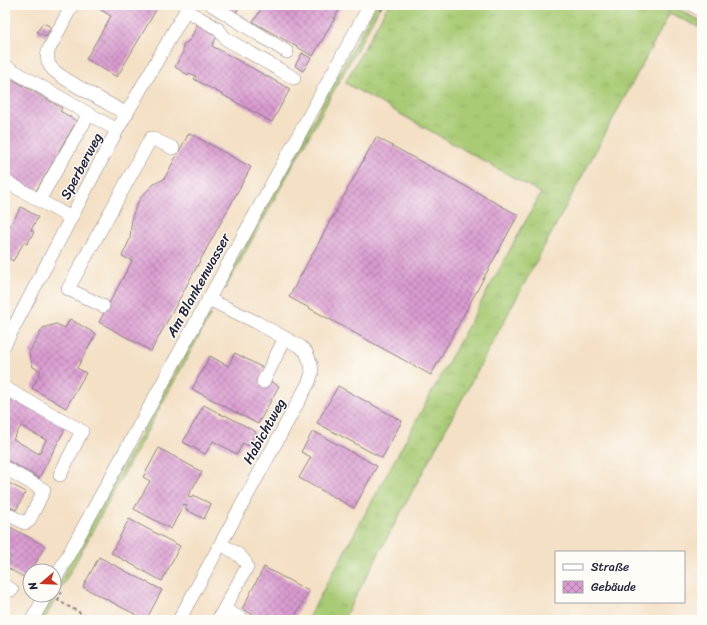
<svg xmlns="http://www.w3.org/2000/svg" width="707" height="625" viewBox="0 0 707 625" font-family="Sriracha,sans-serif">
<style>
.grass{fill:url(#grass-tufts);stroke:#667658}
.building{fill:url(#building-cross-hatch);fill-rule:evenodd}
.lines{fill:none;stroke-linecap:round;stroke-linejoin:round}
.minor-casing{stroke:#8b8180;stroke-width:14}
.path{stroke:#8b8180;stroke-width:2;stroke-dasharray:3 3;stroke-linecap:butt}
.minor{stroke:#fff;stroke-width:13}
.labels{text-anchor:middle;stroke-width:3;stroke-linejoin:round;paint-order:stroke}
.street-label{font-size:14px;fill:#22223b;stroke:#fdfcf7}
</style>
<defs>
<pattern id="grass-tufts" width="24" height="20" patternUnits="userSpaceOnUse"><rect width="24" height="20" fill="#a9cb74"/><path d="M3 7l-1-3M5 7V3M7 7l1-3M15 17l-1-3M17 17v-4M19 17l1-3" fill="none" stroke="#91ae65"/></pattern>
<pattern id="building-cross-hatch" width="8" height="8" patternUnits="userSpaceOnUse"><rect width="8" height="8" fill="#da9bd0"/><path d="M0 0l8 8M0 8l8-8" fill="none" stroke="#b07eaa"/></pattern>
</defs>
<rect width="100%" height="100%" fill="#fdfcf7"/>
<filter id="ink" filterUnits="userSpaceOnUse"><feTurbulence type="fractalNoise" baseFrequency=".025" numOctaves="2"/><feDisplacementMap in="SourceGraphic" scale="8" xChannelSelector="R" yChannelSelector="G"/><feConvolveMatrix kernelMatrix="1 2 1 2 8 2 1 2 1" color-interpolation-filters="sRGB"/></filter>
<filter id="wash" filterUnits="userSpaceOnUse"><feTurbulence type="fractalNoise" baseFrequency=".012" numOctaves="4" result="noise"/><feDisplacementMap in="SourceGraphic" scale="16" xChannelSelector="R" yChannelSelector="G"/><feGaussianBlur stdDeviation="0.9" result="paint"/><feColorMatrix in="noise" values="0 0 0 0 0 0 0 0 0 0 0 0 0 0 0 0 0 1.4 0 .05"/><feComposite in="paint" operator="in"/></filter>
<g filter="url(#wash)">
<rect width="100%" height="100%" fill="#f4e0c5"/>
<path class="grass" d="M376,5H381L225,289L226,281Z
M388,5H658L669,12L668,9V5H671L702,22V29L670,13L343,620H307L541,193L345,83Z
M211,314L44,620H38L52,595H54V592L199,328L206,318Z"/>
<g id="blocks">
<path class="building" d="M93,5H159L117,77L86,59L111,16Z
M223,5H240L236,13Z
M264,5H337L341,7L313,56L253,22Z
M43,23L51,27L46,37L37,32Z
M198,23L211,30L210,32L217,36L212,46L290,89L272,122L194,79L196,76L189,73L188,75L175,67L183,52V45L190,40Z
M302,53L311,58L303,71L295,66Z
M5,75L62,108L60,111L77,121L59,150L60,158L53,162L36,191L5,178Z
M189,133L251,167L151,351L99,322L132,261L122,256L130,239L132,216L138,202L142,196L154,184L164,179Z
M376,137L518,215L431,375L289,297Z
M21,207L38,217L31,230L34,232L27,244L24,242L13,261L5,256V235Z
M70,319L96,334L77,368L86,373L66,408L32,388L41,371L33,367L29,353L43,328L56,324L65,328Z
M235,353L265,369L261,376L279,386L258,424L192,389L210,356L228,366Z
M338,386L402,421L382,458L317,423Z
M5,394L66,427L39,478L5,459ZM21,426L46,440L39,454L13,439Z
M204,405L224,416L225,415L256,432L248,446L243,443L237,454L213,441L205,454L183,442Z
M313,431L377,466L354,508L299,478L311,457L301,452Z
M159,448L202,472L188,496L191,498L193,495L211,504L204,519L185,509L187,506L184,504L171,529L134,509L150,481L143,477Z
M5,481L26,492L16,510L5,504Z
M129,519L180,546L162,581L111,553Z
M5,524L45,546L31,571H30L27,579L6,567L11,557L5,553Z
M99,557L162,590L146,620L83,587Z
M264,567L309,591L293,620H263L242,609Z"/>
</g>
</g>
<g filter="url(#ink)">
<use href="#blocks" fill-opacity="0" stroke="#8b8180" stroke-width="1"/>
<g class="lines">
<defs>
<path id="minor" d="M72,5L48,51C47,56 47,61 50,66C56,77 112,105 127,114
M212,5L287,52
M693,5L702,10
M186,10L218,29L226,39L294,78
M5,66L117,130
M5,181L71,218
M39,200L89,114
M103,306L68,289L151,138L173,148
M5,344L117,130L189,5
M263,382L285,338
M5,388L82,431L60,475
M5,468L44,490L29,521L25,523L5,513
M54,581L370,5
M5,586L12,590
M224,609L243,620
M32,620L46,595
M179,620L309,382L312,372L311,364L306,352L301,347L256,322L208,299
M218,620L247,567C244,555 230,550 221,544"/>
</defs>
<use href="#minor" class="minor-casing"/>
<path class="path" d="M675,5L683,9
M381,11L384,5
M57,600L93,620
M58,600L63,589"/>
<use href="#minor" class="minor"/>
</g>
</g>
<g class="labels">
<g class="street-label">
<text transform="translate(81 166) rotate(-62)" y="5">Sperberweg</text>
<text transform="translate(198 285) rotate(-61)" y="5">Am Blankenwasser</text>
<text transform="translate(264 431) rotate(-61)" y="5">Habichtweg</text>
</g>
</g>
<rect width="707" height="625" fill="none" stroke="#fdfcf7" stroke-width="20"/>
<rect x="555" y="551" width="130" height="52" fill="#fdfcf7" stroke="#a5a5ac"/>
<rect x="563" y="564" width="20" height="6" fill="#ffffff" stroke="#a5a5ac"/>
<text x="591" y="571" font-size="12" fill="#22223b">Straße</text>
<rect x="563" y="581" width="20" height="12" fill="url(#building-cross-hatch)" stroke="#a5a5ac"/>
<text x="591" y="591" font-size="12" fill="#22223b">Gebäude</text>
<g transform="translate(42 583) rotate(251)"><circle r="19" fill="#fdfcf7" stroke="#a5a5ac"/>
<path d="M0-3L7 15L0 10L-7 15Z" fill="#c8321e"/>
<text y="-6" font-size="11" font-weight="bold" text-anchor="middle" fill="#22223b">N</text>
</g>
</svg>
